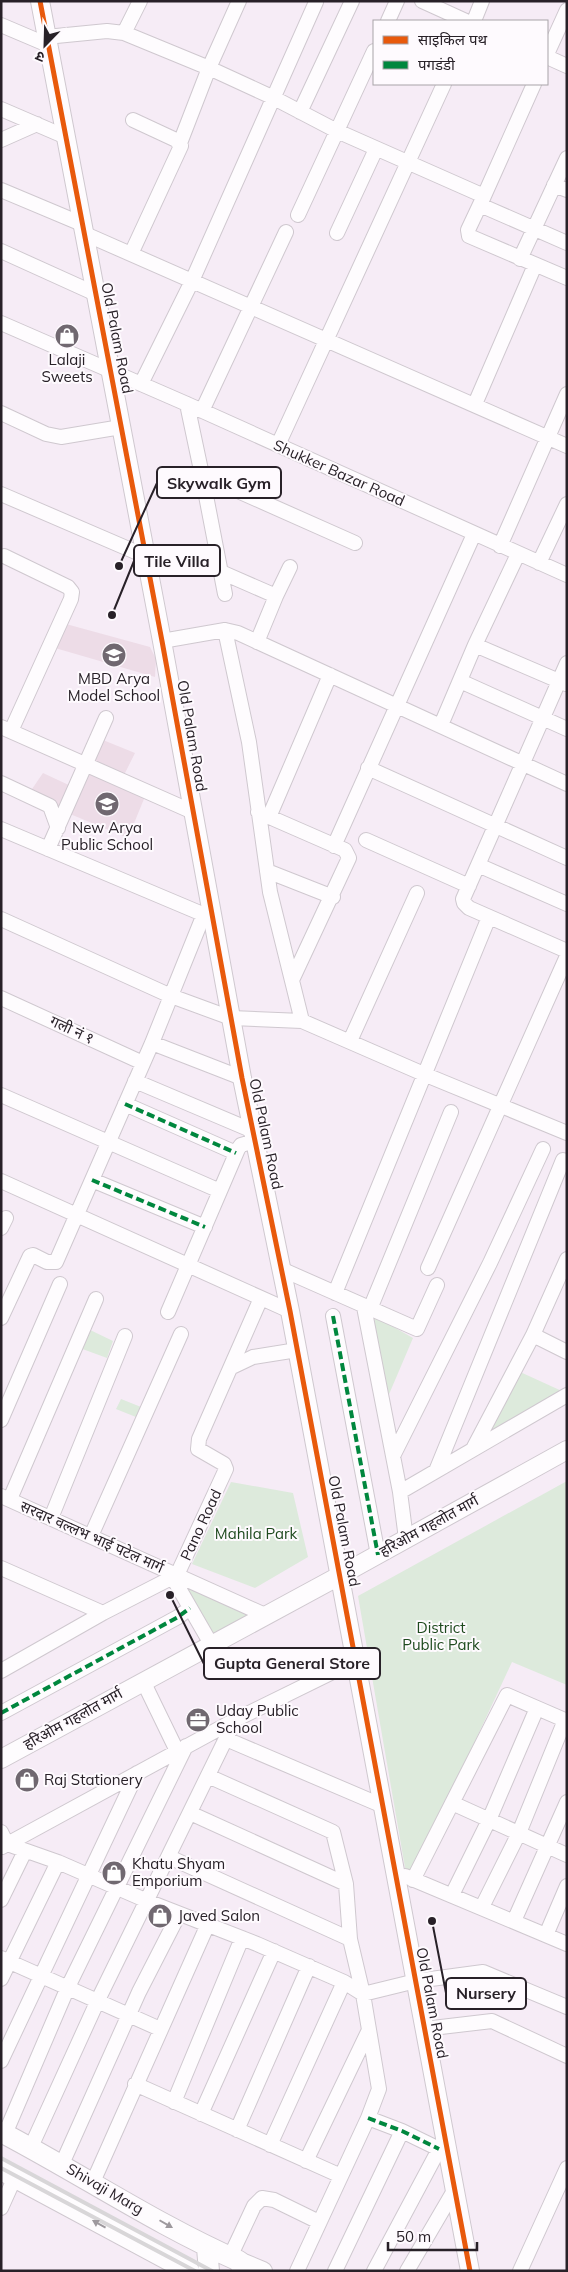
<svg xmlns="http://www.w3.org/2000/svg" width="568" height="2272" viewBox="0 0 568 2272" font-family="Mulish,'Noto Sans Devanagari',sans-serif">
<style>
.education{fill:#eddce7}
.green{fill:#ddeadc}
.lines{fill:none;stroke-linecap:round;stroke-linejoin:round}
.minor-casing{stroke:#cfc8cf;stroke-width:16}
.tertiary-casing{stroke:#cfc8cf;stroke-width:20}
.secondary-casing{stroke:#cfc8cf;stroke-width:22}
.minor{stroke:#fefcfe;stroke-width:14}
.tertiary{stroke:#fefcfe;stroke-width:18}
.secondary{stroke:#fefcfe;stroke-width:20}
.rail{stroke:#d8d6d8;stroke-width:4}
.quiet{stroke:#00873e;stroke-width:4;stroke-dasharray:8 4;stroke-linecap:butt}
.cycleway-casing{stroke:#fefafe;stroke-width:8}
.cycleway{stroke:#e8590c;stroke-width:5}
.oneway{fill:#9e999e}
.labels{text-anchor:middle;stroke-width:4;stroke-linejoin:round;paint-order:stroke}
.street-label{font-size:15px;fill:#282128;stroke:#fefafe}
.poi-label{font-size:15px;fill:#282128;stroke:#fefafe;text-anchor:start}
.park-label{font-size:15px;fill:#1e4a1e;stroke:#fefafe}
.leader{fill:none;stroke:#282128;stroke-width:2}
.callout-dot{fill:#282128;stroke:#fefafe;stroke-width:2}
.callout{fill:#fefafe;stroke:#282128;stroke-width:2}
.callout-label{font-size:16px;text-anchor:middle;font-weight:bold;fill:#282128}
</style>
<rect width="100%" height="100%" fill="#f6ecf6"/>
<path class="education" d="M66,624L150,647L156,659L155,677L55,648Z
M103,740L135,753L124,775L94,761Z
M88,771L146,794L128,838L70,814Z
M43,773L73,787L63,809L30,792Z"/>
<path class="green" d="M369,1313L413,1338L387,1399Z
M86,1328L113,1341L107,1358L77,1347Z
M518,1371L564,1392L480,1442Z
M121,1399L146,1409L141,1419L116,1409Z
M567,1481V1685L512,1662L408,1885L358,1596Z
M231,1482L293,1493L308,1557L255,1588L192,1564Z
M178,1580L252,1614L214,1637Z"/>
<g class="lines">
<defs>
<path id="minor" d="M422,1L466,21
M388,21L397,1
M474,21L482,1
M1,25L48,45
M124,33L140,1
M46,37L107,31L124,33L209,68L272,97L337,131L484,196L468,230L469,236L567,278
M547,54L567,10
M547,57L567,66
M1,109L66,137
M300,112L352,1
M1,140L37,124
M180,143L209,68L239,1
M554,185L567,190
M1,190L82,224
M484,196L534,84
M480,205L567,243
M298,215L374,51
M83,233L567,446
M337,233L376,149
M1,251L96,294
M131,254L181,146L176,140L133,120
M520,259L567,158
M1,323L187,404L567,575
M141,384L192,281L316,2
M187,404L202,475
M475,404L535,265
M202,411L286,232
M1,413L46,434L61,437L121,427
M278,445L444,84
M1,494L145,556
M500,546L567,394
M4,556L68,587L72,592L71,599L11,731
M539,563L567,504
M221,572L276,596L290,567
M225,594L202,475L355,543
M225,630L249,742L270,892L302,1021
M162,641L225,630L238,633L567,784
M257,642L276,596
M475,645L518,554
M567,663L463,899L464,903L469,908L567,951
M460,681L567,729
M441,725L475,645L566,684
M1,727L193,812
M368,768L567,858
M1,783L50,806L58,828
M258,812L345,850L349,858L292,980
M269,817L330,675
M1,829L212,918
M366,840L469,886
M334,846L474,534
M48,849L106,718
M478,865L567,904
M267,871L333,897
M1,919L171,996L231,1018L302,1021L426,1075L567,1133
M1,998L143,1063
M350,1041L417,893
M152,1043L242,1078
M135,1081L253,1131
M1,1095L220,1191L168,1312
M125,1104L236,1153
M92,1180L205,1227
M1,1181L290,1311
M220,1191L238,1149L241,1145L255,1141
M1,1228L6,1218
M428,1268L567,956
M281,1269L417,1329L437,1285
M335,1293L489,917
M364,1307L400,1492L406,1539
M370,1309L451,1112
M333,1316L378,1555
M1,1318L30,1256L33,1255L47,1262H56L152,1043L204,914
M533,1335L567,1352
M232,1367L253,1357L297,1350
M1,1420L60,1284
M473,1449L533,1335L567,1259
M393,1456L490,1263L543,1149
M436,1471L563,1160
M400,1492L567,1395
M1,1496L265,1615
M10,1499L96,1299
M51,1518L125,1336
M91,1536L181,1334
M1,1568L103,1613
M173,1578L211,1644
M1,1671L103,1613L177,1575L226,1469L224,1464L198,1449L199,1439L261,1298
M143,1681L177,1751
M1,1713L178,1617L190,1608
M226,1739L383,1806
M208,1776L333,1832L346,1884L350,1939L363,1994L379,2089L368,2118L297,2271
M452,1803L567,1855
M190,1813L346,1884
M1,1832L7,1844L58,1862L152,1903L257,1944L344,1982L363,1994L416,1981L483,1972L567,2007
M2,1847L235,1720L355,1661
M169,1857L350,1939
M405,1876L567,1944
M413,1880L507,1695L567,1721
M452,1895L489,1820L537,1708
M1,1900L25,1851
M482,1907L519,1833L565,1720
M514,1921L567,1802
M546,1935L567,1886
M1,1958L160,2029
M1,1979L58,1862
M424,2029L492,2021L567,2056
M1,2061L137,1773
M135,2084L341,2176
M174,2102L242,1938
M201,2114L274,1951
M368,2118L402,2131L439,2149
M237,2130L309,1966
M5,2134L68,1987L186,1746
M270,2145L344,1982
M31,2147L98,2000L235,1720
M306,2161L368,2032
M62,2164L139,1992L179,1914
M93,2182L208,1924
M1,2208L15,2177
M230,2257L254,2206L262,2198L274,2200L319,2222
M335,2271L402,2131
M374,2271L445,2138
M407,2271L455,2189
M520,2271L567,2168"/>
<path id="tertiary" d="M40,1L162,641L242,1078L290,1311L470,2271
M1,1759L339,1576L567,1450
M239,2261L263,2271"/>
<path id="secondary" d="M1,2132C81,2174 157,2225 239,2261L243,2271
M1,2170L189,2271
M207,2248L209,2271"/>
</defs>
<use href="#minor" class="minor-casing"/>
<use href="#tertiary" class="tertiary-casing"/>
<use href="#secondary" class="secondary-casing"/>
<use href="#minor" class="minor"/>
<use href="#tertiary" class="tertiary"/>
<use href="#secondary" class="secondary"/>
<path class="rail" d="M1,2158L212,2271
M1,2168L195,2271"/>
<path class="quiet" d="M125,1104L236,1153
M92,1180L205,1227
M333,1316L378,1555
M1,1713L178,1617L190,1608
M368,2118L402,2131L439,2149"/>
<defs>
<path id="cycleway" d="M40,1L162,641L242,1078L290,1311L470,2271"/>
</defs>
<use href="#cycleway" class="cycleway-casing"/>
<use href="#cycleway" class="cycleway"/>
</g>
<defs><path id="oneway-solid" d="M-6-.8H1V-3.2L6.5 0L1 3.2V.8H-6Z" transform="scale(1.25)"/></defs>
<g class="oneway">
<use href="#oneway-solid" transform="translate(99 2224) rotate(-151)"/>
<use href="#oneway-solid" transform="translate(166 2224) rotate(30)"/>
</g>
<defs>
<symbol id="shop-disc" viewBox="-11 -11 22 22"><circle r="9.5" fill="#706870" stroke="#fefafe"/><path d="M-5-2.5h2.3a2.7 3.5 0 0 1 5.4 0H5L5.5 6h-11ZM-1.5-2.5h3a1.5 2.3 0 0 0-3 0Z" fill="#fff"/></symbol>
<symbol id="school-disc" viewBox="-11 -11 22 22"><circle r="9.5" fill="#706870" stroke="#fefafe"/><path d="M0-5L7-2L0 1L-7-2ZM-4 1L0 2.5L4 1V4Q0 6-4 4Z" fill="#fff"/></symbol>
<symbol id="office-disc" viewBox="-11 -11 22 22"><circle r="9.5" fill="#706870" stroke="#fefafe"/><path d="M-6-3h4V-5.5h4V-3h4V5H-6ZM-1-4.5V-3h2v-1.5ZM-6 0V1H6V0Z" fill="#fff"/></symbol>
</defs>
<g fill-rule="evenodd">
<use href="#shop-disc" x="53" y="322" width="28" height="28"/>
<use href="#school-disc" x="100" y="641" width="28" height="28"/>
<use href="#school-disc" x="93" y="790" width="28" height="28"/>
<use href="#office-disc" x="184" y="1706" width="28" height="28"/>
<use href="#shop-disc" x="13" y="1766" width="28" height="28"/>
<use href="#shop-disc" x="100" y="1859" width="28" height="28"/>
<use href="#shop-disc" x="146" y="1902" width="28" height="28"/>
</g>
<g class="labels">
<g class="street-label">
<text transform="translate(117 338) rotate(79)" y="5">Old Palam Road</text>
<text transform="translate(339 473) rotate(24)" y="5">Shukker Bazar Road</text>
<text transform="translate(192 736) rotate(80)" y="5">Old Palam Road</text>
<text transform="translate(72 1030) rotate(25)" y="5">गली नं १</text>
<text transform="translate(266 1134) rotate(78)" y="5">Old Palam Road</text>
<text transform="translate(201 1525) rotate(-65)" y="5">Pano Road</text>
<text transform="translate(429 1526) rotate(-29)" y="5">हरिओम गहलोत मार्ग</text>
<text transform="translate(344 1531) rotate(79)" y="5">Old Palam Road</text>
<text transform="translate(92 1537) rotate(24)" y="5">सरदार वल्लभ भाई पटेल मार्ग</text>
<text transform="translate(73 1719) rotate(-29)" y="5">हरिओम गहलोत मार्ग</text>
<text transform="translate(432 2003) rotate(79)" y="5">Old Palam Road</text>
<text transform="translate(105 2189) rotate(30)" y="5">Shivaji Marg</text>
</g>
<g class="poi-label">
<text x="67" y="365" text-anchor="middle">Lalaji<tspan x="67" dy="17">Sweets</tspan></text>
<text x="114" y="684" text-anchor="middle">MBD Arya<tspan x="114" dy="17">Model School</tspan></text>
<text x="107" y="833" text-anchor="middle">New Arya<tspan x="107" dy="17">Public School</tspan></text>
<text x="216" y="1716">Uday Public<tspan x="216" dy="17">School</tspan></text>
<text x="44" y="1785">Raj Stationery</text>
<text x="132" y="1869">Khatu Shyam<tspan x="132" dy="17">Emporium</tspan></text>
<text x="178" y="1921">Javed Salon</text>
</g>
<g class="park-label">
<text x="256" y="1539">Mahila Park</text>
<text x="441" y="1633">District<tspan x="441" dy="17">Public Park</tspan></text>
</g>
</g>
<path class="leader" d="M119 566L157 483M112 615L134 561M170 1595L204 1664M432 1921L446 1993"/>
<g class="callout-dot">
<circle cx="119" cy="566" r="5"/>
<circle cx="112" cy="615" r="5"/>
<circle cx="170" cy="1595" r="5"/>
<circle cx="432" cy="1921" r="5"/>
</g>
<g class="callout">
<rect x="157" y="467" width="124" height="31" rx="5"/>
<rect x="134" y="545" width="86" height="31" rx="5"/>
<rect x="204" y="1648" width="176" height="31" rx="5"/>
<rect x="446" y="1978" width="80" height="31" rx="5"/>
</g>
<g class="callout-label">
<text x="219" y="489">Skywalk Gym</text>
<text x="177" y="567">Tile Villa</text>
<text x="292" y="1669">Gupta General Store</text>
<text x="486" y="1999">Nursery</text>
</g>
<rect width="568" height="2272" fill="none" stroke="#282128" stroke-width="5"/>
<rect x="373" y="20" width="175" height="65" fill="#fefafe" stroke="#a8a3a8"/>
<rect x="383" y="36" width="25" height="8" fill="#e8590c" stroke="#a8a3a8"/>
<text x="418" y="45" font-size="15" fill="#282128">साइकिल पथ</text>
<rect x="383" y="61" width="25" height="8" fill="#00873e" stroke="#a8a3a8"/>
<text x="418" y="70" font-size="15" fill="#282128">पगडंडी</text>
<g transform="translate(45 45) rotate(203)" stroke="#fefafe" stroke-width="4" paint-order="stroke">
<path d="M0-4L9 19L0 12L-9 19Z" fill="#282128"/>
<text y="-8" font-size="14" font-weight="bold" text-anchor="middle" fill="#282128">उ</text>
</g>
<path d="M388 2242v8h89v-8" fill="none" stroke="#282128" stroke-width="2.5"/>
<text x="396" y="2242" font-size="15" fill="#282128" stroke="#fefafe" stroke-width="4" paint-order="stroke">50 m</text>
</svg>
